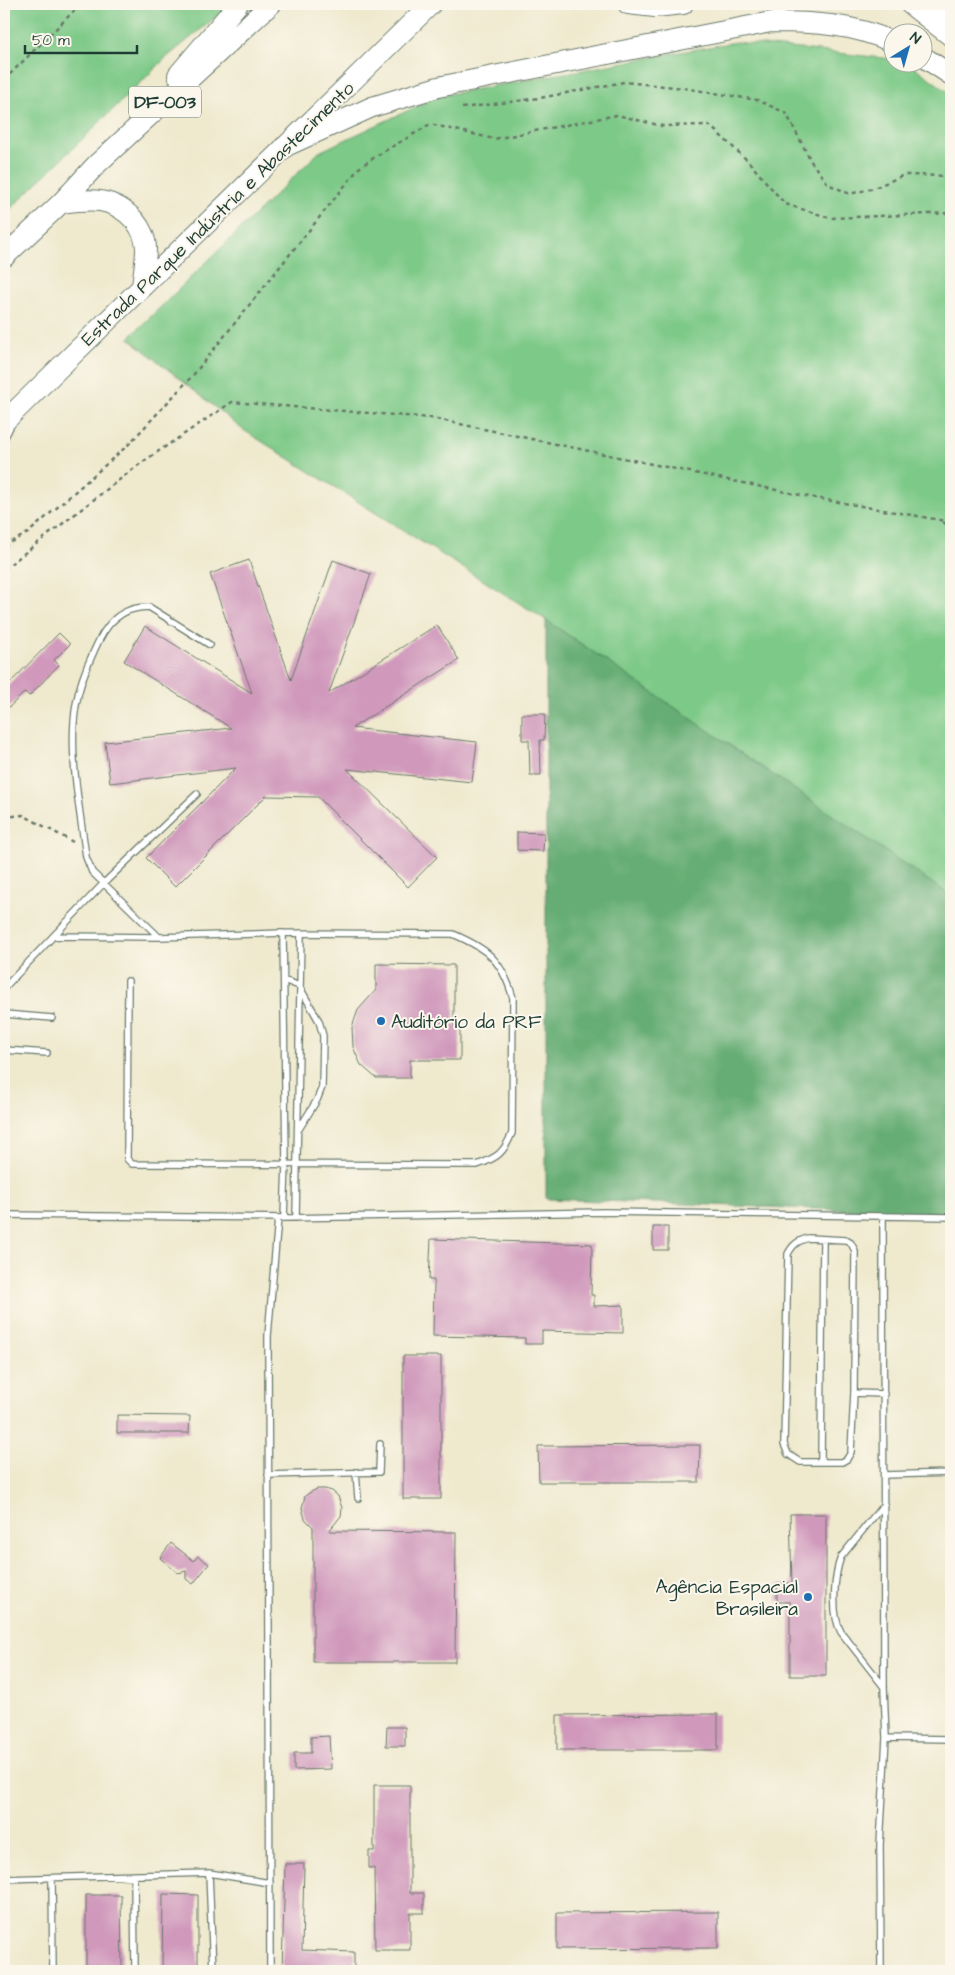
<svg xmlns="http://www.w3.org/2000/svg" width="955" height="1975" viewBox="0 0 955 1975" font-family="'Architects Daughter',sans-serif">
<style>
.green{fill:#7dc987;stroke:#4e835e}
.forest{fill:#66ad74;stroke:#427554}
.building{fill:#d099bc}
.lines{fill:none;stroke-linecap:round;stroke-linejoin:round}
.service-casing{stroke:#68796a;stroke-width:8}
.primary-casing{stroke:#68796a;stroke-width:21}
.trunk-casing{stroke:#68796a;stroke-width:22}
.path{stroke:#68796a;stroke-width:2.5;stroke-dasharray:4 4;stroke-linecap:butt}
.service{stroke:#fff;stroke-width:5.5}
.primary{stroke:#fff;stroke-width:19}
.trunk{stroke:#fff;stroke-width:20}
.poi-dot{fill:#1f6fb2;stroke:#fbf7ec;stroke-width:2}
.labels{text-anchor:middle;stroke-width:4;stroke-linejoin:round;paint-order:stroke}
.shield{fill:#fbf7ec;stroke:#61756b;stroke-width:1}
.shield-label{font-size:18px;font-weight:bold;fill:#1f3d34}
.street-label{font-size:19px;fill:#1f3d34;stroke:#fbf7ec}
.poi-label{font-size:19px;fill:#1f3d34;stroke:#fbf7ec;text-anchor:start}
</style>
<rect width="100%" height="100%" fill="#fbf7ec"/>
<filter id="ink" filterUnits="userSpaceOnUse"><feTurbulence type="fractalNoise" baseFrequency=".02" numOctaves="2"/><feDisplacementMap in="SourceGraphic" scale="10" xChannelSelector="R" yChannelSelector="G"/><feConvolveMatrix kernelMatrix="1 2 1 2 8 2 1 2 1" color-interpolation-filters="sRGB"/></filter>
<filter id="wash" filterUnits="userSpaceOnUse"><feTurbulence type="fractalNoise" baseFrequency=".0096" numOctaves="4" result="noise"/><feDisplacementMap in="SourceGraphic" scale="20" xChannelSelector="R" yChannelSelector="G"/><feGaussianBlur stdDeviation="1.12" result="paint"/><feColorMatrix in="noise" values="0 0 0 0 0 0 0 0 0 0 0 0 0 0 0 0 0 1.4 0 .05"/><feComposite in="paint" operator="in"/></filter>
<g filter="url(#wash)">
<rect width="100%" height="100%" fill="#efe9ce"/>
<path class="green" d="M4,4H232L167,57L4,215Z
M736,42L892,59V62L909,63L951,94V896L546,620L242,429L129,338L319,152L439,96Z"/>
<path class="forest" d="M546,620L951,896V1214L546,1199Z"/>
<g id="blocks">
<path class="building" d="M249,560L291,680L333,560L371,574L329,693L437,625L459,660L352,728L477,742L472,782L347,769L437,857L408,887L318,797L266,796L175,887L146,858L236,768L110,783L105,742L231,728L124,661L145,626L252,693L210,574Z
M59,633L70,644L54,660L59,665L29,696L25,692L4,712V689Z
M522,714H545L544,740H540L541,775H530L529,740H522Z
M517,832L544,833L543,851L517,850Z
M376,964L454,965V1026H460V1060H410V1078H376L361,1065L353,1047L352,1027L358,1010L376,990Z
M653,1227H668V1250H653Z
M431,1239L592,1244L591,1295H594V1306L623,1305V1333L542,1331V1344H525V1338L433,1336L434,1280H429Z
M403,1356H441V1499H403Z
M117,1415L190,1416L189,1433H117Z
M700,1445L699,1482H539L538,1446Z
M325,1489L332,1491L338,1496L342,1508L341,1516L329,1531L456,1532L455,1662H313V1527L305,1519L302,1508L305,1496L309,1493L317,1489Z
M790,1514H826V1676H790V1602H777V1584L792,1583Z
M171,1543L194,1561L198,1556L209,1564L193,1584L186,1579V1571L178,1573L160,1558Z
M718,1714V1750H557V1715Z
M387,1727H405V1746H386Z
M329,1736L331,1769L294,1770V1753H311V1737Z
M374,1785H410V1893H424V1913H410V1950H375L374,1868H369V1851H374Z
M285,1864H304L302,1950L354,1952V1971H282Z
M163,1894L198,1895V1971H162Z
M86,1895H121L122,1971H86Z
M718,1912V1948L557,1949V1913Z"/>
</g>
</g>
<g filter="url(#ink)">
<use href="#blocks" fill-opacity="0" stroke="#68796a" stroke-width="1"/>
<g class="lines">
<defs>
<path id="service" d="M4,439L11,425
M283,933L286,1164L284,1218
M54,936L159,937L92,872L86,857C80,810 68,752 76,705C79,686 86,668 94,651C105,625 119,607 149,607L210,645
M284,980L299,986L319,1021L323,1036L322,1087L317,1100L299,1129
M128,981L127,1159L132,1164L477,1165C497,1158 504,1153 512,1133L513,998C502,960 488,949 453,934L283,933L159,937
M4,988L103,884L197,794
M4,1014L52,1018
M4,1050L47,1053
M4,1215L284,1218L604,1212L951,1217
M296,1218L301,933
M808,1238L846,1240L851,1243L855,1251L854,1393L851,1452L847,1459L842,1462H800L788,1454L784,1444L788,1254C793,1244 798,1241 808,1238Z
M854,1393L884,1394
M821,1462L823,1239
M356,1472L358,1498
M268,1475L379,1472L380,1444
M884,1475L951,1473
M884,1687L841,1632C831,1615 834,1575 841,1557L884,1504
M886,1738L951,1739
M209,1873L213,1971
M134,1877L135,1971
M4,1879L209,1873L270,1883
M52,1879L53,1971
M270,1971L268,1336L278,1218
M881,1971L880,1845L886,1738L884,1688L883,1216"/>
<path id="primary" d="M928,4L951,28"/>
<path id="trunk" d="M628,4L655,7L683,4
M910,4L951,36
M922,56L951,75
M178,75L238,4
M284,147L372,107L438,87L771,22C812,22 855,24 892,42
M61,203C91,199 113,196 135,221C141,228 146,239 146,249C146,261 143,275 142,287
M4,257L61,203L97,164L271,4
M4,422L431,4"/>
</defs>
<use href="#service" class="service-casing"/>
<use href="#primary" class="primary-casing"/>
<use href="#trunk" class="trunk-casing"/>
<path class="path" d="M4,80L81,4
M462,108L540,98L624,82L684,88L757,100L786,113L812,163L828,184L850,194L874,188L904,175L951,176
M943,522L951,527
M4,546L28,533L128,445L194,374L359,168C382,151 407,139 430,124L494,139L617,115L662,126L709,125L748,161L785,204L831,218L951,213
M4,569L141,463L232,402L431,418L810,497L951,522
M4,817L23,815L73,842"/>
<use href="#service" class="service"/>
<use href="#primary" class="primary"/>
<use href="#trunk" class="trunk"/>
</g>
</g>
<g class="poi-dot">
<circle cx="381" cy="1021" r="5"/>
<circle cx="808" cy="1597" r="5"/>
</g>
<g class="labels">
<rect class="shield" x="129" y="86.5" width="72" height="31" rx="4"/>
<g class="shield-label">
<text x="165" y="108">DF-003</text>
</g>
<g class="street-label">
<text transform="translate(217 213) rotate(-44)" y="7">Estrada Parque Indústria e Abastecimento</text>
</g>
<g class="poi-label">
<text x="391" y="1028">Auditório da PRF</text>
<text x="798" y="1593" text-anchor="end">Agência Espacial<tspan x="798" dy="22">Brasileira</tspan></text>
</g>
</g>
<rect width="955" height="1975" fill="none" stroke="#fbf7ec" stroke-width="20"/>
<g transform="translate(908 48) rotate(37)"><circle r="24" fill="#fbf7ec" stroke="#a3ada2"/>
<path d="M0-4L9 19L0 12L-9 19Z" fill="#1f6fb2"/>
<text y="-8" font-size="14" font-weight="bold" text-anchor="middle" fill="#1f3d34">N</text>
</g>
<path d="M25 45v8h112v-8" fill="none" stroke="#1f3d34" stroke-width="2.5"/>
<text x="32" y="45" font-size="15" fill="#1f3d34" stroke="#fbf7ec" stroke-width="4" paint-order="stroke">50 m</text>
</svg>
